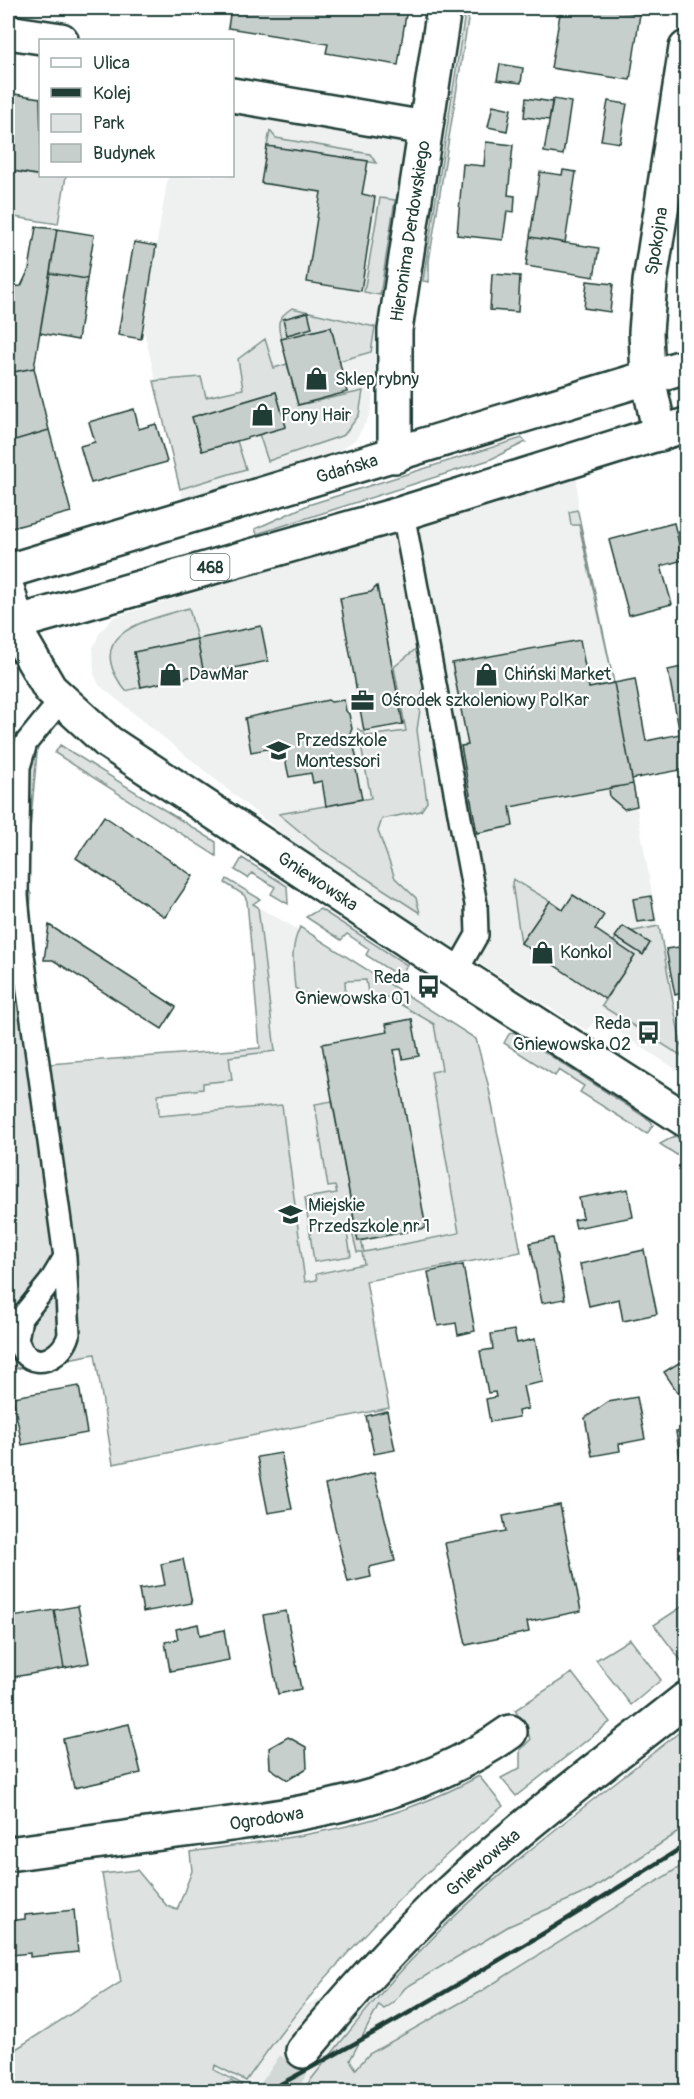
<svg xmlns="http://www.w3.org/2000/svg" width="694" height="2099" viewBox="0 0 694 2099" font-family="Pangolin,sans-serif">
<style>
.built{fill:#eef1f0}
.green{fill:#dee3e2;stroke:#7e908b;stroke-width:1.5}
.building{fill:#c7cfcc;stroke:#1f3d34;stroke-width:1.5}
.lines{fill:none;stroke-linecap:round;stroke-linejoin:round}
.tertiary-tunnel{stroke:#d2d8d6;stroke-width:33;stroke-dasharray:33 16;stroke-linecap:butt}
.service-casing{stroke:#1f3d34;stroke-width:26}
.minor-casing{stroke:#1f3d34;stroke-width:38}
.tertiary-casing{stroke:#1f3d34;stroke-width:38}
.primary-casing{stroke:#1f3d34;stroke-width:38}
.service{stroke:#fff;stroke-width:21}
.minor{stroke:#fff;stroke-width:33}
.tertiary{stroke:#fff;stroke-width:33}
.primary{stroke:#fff;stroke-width:33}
.rail{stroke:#1f3d34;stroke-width:4.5}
.labels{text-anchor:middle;stroke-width:4.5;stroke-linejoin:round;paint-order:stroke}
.shield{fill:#fff;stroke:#627771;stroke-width:1.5}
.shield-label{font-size:16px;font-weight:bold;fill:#1f3d34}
.street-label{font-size:18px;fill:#1f3d34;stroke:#fff}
.poi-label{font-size:18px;fill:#1f3d34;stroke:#fff;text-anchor:start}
</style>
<rect width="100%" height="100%" fill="#fff"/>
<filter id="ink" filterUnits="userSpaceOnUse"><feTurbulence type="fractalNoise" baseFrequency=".0167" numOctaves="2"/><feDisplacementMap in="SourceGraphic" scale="12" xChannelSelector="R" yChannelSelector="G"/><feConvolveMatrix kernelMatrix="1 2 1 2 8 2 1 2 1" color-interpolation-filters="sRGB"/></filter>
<g filter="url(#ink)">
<path class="built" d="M233,81L417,113L370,415L356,439L329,458L183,502L143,326L168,176H232Z
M577,478L578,512L614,683L685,1075L596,1018L587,1031L313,859L99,685L94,674L93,648L100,632L114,617Z
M247,901L301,931L472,1040L514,1254L366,1281L389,1408L113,1464L49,1064L260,1048Z
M686,1753V1933L375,2092H8L138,2079L490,1923Z"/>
<path class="green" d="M465,13L469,14L429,261V282L423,281Z
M270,131L276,138L370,154L376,163L267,146Z
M8,170L42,176H66L58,224L8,216Z
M380,198L395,200L380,295L364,292Z
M292,308L375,327L371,352L339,361L331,327L281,339C277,323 277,318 292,308Z
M265,339L274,368L287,364L298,405L363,391L359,415L344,435L268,461L259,434L286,426L276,392L192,417L202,451L237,441L246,469L180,489L154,381L201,377L206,397L243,389L238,359Z
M522,438L526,442L489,460L257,534L255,529L308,505Z
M577,510L578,512L614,683L579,525H571L569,512Z
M189,608L197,639L134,652L141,687L126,691C79,633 147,620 189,608Z
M417,648L424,683L417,730L427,802L421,811L382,819L378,831L395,878L416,898L420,913L321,849L279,814L371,798L358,729L367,736L406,731L394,667Z
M8,728L37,753L25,883L31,894L30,914L49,1064L260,1048L247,901L244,895L225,883L227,879L260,899L253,904L258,907L275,1051L229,1057L232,1080L203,1083V1089L158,1094L159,1116L282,1105L305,1282L317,1280L316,1274L364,1264L362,1252H357L352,1232L347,1233L351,1256L314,1262L305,1198L337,1193L335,1186L328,1187L315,1104L332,1101L358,1240H361L364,1252L459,1233L431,1072L442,1070L434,1024L388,997L369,1000L366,980L345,981L346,1003L342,1004L313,999L295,988C293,965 290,948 300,927L476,1039L488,1084L521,1252L366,1281L389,1408L113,1464L95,1354L8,1370Z
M60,745L216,842V856L55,753Z
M242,858L287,886L288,904L271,894L275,887L252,873L248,878L235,870Z
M513,879L550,901L521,943L512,883Z
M320,909L407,965L400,977L366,955L369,949L347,934L341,940L306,917Z
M659,926L681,1045L686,1048V1059L602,1006L634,956L613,942L619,934Z
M514,1032L651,1121L653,1125L647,1134L580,1092L584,1086L559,1070L555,1076L504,1043L509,1034Z
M675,1136L686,1144V1161L660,1144Z
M686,1604V1660L683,1663L654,1625Z
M630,1639L661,1680L631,1705L596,1660Z
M572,1673L610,1722L516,1796L501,1778L520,1768V1750L531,1739L515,1710Z
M686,1727V1827L589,1891L509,1926L405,1988L393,2003L384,2009L379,2005L350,2060L356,2069L369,2054L483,1990L686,1863V2091H302C341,2042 378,1993 422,1949C501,1866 597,1798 686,1727Z
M479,1776L503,1806C405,1887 318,1976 246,2081L215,2065L214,2070L242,2084L240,2087L231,2081L221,2086L219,2092L8,2091V2054L121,1982L102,1874L137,1870L167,1906L177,1910L192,1871L190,1852C294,1837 385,1828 479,1776Z"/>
<path class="building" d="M231,8H407L398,65L326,53L328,44L228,28Z
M561,8H598L640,14L630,80L551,68Z
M500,64L523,68L521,83L497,80Z
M8,93L40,98L42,176L8,170Z
M526,98L552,102L549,120L524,117Z
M553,99L571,102L563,155L544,152Z
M608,101L627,104L620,143L601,140Z
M493,105L511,109L507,131L488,127Z
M486,142L513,145L508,195L515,196L514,212L507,211L503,240L457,235L463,164L484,166Z
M267,146L368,161L362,194L375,197L361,291L307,282L321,192L261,183Z
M563,170L576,172L565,243L530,237L540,172L562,175Z
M8,222L14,223L9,255H8Z
M36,227L57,229L34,368L8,373V287L21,286L29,269Z
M57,229L94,235L87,279L50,273Z
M530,237L599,248L594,277L526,266Z
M134,242L156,246L141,339L118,335Z
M50,273L87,279L78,340L40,333Z
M492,274L520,276L518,312L490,310Z
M587,281L613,284L610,312L584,308Z
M308,312L312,328L287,335L283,319Z
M331,327L347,392L298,405L281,339Z
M34,368L49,430L8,442V373Z
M276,392L286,427L202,451L192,417Z
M134,409L139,429L156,424L167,462L91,483L80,446L95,442L89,422Z
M49,430L71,512L8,529V442Z
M674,523L683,560L661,566L672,604L629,615L609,540Z
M377,586L403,724L364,731L340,598L371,592Z
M261,626L268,661L204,674L197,639Z
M197,639L204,674L141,687L134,652Z
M580,640L589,688L614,683L633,784L510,807L513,826L477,833L461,746L468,745L452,663Z
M686,666V769L632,779L614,683L635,679L646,741L680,734L668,670Z
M328,700L331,702L344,700L346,711L349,714L352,729L350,733L358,762L355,765L362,799L326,806L322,781L313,783L311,773L289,777L284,754L275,756L273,748L251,752L245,718Z
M633,784L637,806L624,809L610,797L609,788Z
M104,816L193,876L165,917L76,858Z
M573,895L604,915L595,929L635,956L605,999L521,943L550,901L563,910Z
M651,896L655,920L637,922L633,899Z
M49,925L176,1007L162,1029L53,960H44Z
M623,926L650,943L643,955L615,937Z
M686,946V992L675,995L666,949Z
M412,1019L419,1056L403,1059L401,1049L394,1050L426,1228L358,1241L322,1044L388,1032L386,1024Z
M628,1189L633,1217L576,1228L574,1220L583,1218L579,1198Z
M553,1238L565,1299L542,1303L530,1243Z
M644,1250L657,1314L623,1321L619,1299L589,1306L580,1264Z
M463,1265L475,1331L458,1335L456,1323L438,1326L428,1272Z
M514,1330L517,1343L535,1339L543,1382L523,1386L528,1409L518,1411L519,1417L490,1422L486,1399L496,1397L495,1392L488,1393L480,1351L493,1349L491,1334Z
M682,1361L686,1367V1388L678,1393L664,1372Z
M79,1386L87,1433L22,1445L13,1397Z
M637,1397L645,1439L619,1444L620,1451L592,1456L585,1418L608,1402Z
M387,1411L395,1450L374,1454L366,1416Z
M686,1431V1493L676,1432Z
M281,1453L292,1509L268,1513L257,1457Z
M374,1473L395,1561L369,1567L371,1577L348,1582L325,1485Z
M560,1505L581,1611L527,1622L529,1632L466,1645L445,1543L506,1531L503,1516Z
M183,1559L192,1603L143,1612L139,1589L165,1585L161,1564Z
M11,1603L13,1617L54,1610L64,1668L8,1678V1604Z
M78,1606L89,1663L64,1668L54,1610Z
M286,1611L301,1689L278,1694L263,1615Z
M198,1624L200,1635L224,1630L229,1660L170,1671L165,1642L178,1639L176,1629Z
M129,1724L141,1773L74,1788L63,1739Z
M288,1737L306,1747L307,1768L288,1780L270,1768L269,1748Z
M74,1910L78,1952L30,1957V1953L12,1955L8,1921L25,1919V1915Z"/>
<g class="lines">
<path class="tertiary-tunnel" d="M275,2092L303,2051"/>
<defs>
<path id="service" d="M403,513L476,904L477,935L456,972
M61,700L26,743L19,767L17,896L22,948L65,1257L50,1282L21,1318L17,1340C19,1344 21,1350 24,1353C41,1371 64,1353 69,1335L65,1257"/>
<g id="minor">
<path d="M8,32L61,40"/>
<path d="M232,95L425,128"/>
<path id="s1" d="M660,434L648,378L646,332L650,282L686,48"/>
<path id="s2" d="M395,456V330L444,8"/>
<path id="s3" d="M8,1854C61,1847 115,1839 169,1832C287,1817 411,1803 510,1732"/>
</g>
<g id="tertiary">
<path id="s4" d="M8,591L22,641L50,689L108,742L440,962L686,1120"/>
<path id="s5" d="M303,2051C343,2003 384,1956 429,1912C508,1834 599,1768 686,1699"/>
</g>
<g id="primary">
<path id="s6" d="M8,571L686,366"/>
<path d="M8,625L403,513L686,425"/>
</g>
</defs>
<use href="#service" class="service-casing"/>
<use href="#minor" class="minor-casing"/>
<use href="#tertiary" class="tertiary-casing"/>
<use href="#primary" class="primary-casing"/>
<use href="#service" class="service"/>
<use href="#minor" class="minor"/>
<use href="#tertiary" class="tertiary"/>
<use href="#primary" class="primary"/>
<path class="rail" d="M266,2092C410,2015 549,1932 686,1845"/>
</g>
</g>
<defs>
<symbol id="shop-bare" viewBox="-9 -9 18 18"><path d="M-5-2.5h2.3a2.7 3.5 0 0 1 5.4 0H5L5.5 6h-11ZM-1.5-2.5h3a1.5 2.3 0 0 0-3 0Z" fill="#1f3d34" stroke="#fff" stroke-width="2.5" paint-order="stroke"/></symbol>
<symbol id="office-bare" viewBox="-9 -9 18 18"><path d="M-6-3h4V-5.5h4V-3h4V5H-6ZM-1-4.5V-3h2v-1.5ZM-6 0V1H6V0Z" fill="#1f3d34" stroke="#fff" stroke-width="2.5" paint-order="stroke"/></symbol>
<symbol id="school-bare" viewBox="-9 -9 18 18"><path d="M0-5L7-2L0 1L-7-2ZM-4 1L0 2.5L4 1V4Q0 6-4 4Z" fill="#1f3d34" stroke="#fff" stroke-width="2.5" paint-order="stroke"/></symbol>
<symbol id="bus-bare" viewBox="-9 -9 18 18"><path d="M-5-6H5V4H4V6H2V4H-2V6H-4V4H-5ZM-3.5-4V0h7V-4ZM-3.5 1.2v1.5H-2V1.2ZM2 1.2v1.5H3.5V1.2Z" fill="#1f3d34" stroke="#fff" stroke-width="2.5" paint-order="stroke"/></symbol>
</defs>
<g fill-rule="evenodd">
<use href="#shop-bare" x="300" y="362" width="33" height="33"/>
<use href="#shop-bare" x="246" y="398" width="33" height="33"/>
<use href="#shop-bare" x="154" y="658" width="33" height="33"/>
<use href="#shop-bare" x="470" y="658" width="33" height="33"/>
<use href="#office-bare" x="346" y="684" width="33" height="33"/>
<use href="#school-bare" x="262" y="734" width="33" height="33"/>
<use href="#shop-bare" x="526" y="936" width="33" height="33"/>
<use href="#bus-bare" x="412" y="970" width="33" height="33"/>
<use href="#bus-bare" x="632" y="1016" width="33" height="33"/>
<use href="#school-bare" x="274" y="1198" width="33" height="33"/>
</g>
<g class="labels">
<rect class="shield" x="190.5" y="554" width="39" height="26" rx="4.5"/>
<g class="shield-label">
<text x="210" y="573">468</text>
</g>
<g class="street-label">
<text dy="6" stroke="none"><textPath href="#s2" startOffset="226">Hieronima Derdowskiego</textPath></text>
<text dy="6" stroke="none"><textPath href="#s1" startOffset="195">Spokojna</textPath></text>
<text dy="6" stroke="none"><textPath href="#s6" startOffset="354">Gdańska</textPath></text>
<text dy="6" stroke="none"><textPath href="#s4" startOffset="438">Gniewowska</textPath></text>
<text dy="6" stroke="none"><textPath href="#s3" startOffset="261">Ogrodowa</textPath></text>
<text dy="6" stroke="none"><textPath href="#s5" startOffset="261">Gniewowska</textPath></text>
</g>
<g class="poi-label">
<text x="335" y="385">Sklep rybny</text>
<text x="281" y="421">Pony Hair</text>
<text x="189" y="680">DawMar</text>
<text x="504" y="680">Chiński Market</text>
<text x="381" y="706">Ośrodek szkoleniowy PolKar</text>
<text x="296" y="746">Przedszkole<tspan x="296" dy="21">Montessori</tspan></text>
<text x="560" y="958">Konkol</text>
<text x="410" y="983" text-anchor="end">Reda<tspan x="410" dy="21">Gniewowska 01</tspan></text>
<text x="631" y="1029" text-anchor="end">Reda<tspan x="631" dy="21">Gniewowska 02</tspan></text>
<text x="308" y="1211">Miejskie<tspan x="308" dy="21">Przedszkole nr 1</tspan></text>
</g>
</g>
<rect width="694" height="2099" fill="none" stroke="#fff" stroke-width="30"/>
<rect x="15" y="15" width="664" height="2069" fill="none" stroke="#1f3d34" stroke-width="2" filter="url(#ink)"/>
<rect x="39" y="39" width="195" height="138" fill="#ffffff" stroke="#a5b1ae" stroke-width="1.5"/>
<rect x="51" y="58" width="30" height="9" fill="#ffffff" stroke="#a5b1ae" stroke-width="1.5"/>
<text x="93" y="69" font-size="18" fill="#1f3d34">Ulica</text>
<rect x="51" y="88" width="30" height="9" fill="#1f3d34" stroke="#a5b1ae" stroke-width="1.5"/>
<text x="93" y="99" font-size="18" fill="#1f3d34">Kolej</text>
<rect x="51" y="114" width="30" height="18" fill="#dee3e2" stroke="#a5b1ae" stroke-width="1.5"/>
<text x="93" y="129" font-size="18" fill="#1f3d34">Park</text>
<rect x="51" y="144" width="30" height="18" fill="#c7cfcc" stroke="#a5b1ae" stroke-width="1.5"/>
<text x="93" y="159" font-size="18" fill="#1f3d34">Budynek</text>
</svg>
